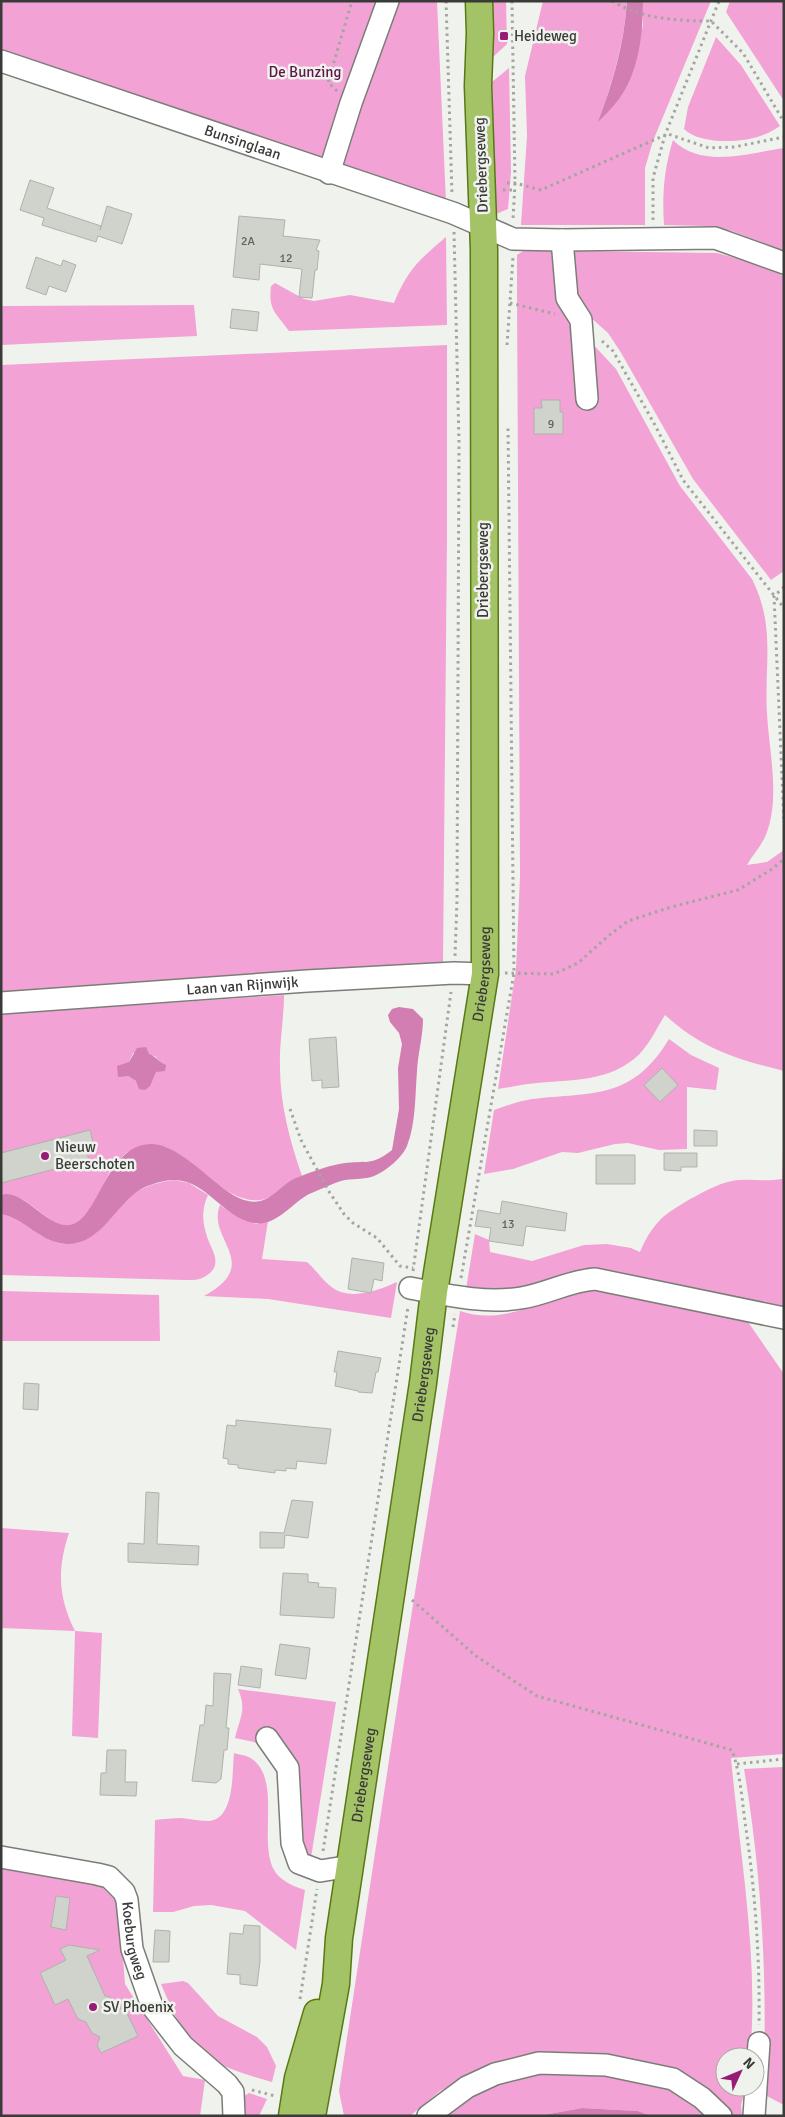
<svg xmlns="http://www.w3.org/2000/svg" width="785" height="2117" viewBox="0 0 785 2117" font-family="Signika,sans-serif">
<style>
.green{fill:#f2a2d4;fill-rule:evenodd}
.water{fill:#d27eb3}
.building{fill:#cfd3cc;stroke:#afb2ac}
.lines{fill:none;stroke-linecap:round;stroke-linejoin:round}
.minor-casing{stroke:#7b7e78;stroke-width:24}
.major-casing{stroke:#587914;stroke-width:29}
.path{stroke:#a3a5a0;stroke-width:3;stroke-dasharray:2.5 4;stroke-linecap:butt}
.minor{stroke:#fff;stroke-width:21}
.major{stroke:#a4c367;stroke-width:26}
.poi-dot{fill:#971c75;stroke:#f0f3ed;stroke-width:2}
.labels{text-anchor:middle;stroke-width:5;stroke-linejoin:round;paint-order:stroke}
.number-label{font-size:12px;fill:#5f615d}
.poi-label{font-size:15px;fill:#3a3b38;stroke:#f0f3ed;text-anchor:start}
.park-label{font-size:15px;fill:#5e1349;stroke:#f0f3ed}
.street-label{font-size:15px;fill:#3a3b38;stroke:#f0f3ed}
</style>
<rect width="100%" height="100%" fill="#f0f3ed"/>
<path class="green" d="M1,1H437L446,202L342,167L344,161L324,154L321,158L1,51Z
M489,1H506L507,44L491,59Z
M543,1H627C624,43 613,81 599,120L643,26V1H711L653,141L645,168V225H521L527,136L525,76Z
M730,1H784V101L726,12Z
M716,37L741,65L780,126C775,129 769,133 763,135C744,143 700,145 684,129L688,107Z
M509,68L511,172L508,209L496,214L492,82Z
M673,140C701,169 749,153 784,148V251L732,231L707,226L664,225C662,195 664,169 673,140Z
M446,237L447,325L289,331C276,313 268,310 271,286L275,283L304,299L314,301L350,295L394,303C408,269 419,260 446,237Z
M523,251H551L556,290L560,309L616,369L680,486L752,579C776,627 764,664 767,714C769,750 780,797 767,832C763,844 753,854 747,865L767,862L784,850V1071C736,1059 702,1049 665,1015C656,1029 648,1048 634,1059C603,1084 565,1079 528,1084C518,1085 508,1088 498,1089L516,969L520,876L517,289V255Z
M573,251L717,253L754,263L784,276V571L771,580L693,479L620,351L608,333L580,308L574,287Z
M194,305L197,336L1,345V306Z
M447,345V536L443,963L1,992V365Z
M284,995C284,1019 279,1043 280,1068C280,1104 290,1142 302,1176C286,1182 277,1198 260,1200C231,1204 201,1168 178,1154C174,1152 169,1148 165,1147C153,1146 138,1151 127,1152C121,1158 115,1163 111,1170C101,1186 87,1230 62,1225C43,1220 20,1188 1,1195V1014ZM133,1053L155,1056L160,1063L155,1072L136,1081L128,1076L129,1062Z
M669,1039L691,1055L719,1068L716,1090L687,1087V1149L659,1150L628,1143L615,1144L578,1153L562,1152L513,1169L484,1174L494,1110C506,1106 519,1101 532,1099C594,1092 632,1100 669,1039Z
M783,1150L784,1306L765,1309L588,1270C565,1273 546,1283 524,1288C505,1293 485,1290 466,1289L475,1234L489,1240L490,1252L532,1261L584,1245L607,1244L631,1248L640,1252C645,1240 651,1229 661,1219C672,1208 716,1183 732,1181C748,1178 765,1182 782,1179Z
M174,1180L189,1183L208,1195C202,1208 202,1220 206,1233C209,1247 223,1261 210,1273C202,1280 196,1280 185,1280L1,1275V1214C24,1218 42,1244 67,1244C100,1243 111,1210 135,1193C146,1185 161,1182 174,1180Z
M220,1205L230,1212L256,1224L268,1221L262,1259L307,1262C315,1269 321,1278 329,1285C348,1302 377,1291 397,1282L391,1318L268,1299L204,1296C264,1263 206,1240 220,1205Z
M585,1286L610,1289L748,1322L784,1374V1754L731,1758C740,1857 759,1957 750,2057H725V2087H746L741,2105L742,2116H732L724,2107L654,2069L478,2071L440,2091L410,2116H344L339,2091L404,1661L460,1311C503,1326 545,1300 585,1286Z
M1,1291L159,1295L160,1341H1Z
M1,1528L69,1533C57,1569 58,1597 75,1631L102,1633L98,1738L72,1736L75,1631L1,1628Z
M238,1689L336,1702L309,1870L277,1765L262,1746L254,1742L235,1738C240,1717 247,1710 238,1689Z
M234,1753C240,1755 247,1755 252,1759C283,1781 256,1846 276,1873C283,1882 295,1887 305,1890L296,1950L245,1911L211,1905L194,1906L173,1912H153L155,1820C164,1819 173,1818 182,1818C191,1819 201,1821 209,1821C235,1819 232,1772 234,1753Z
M784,1767V2105L763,2094C768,1985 762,1876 744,1769Z
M1,1864L97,1882L119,1904L125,1984L183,2076L205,2080L200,2116H1Z
M183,1981L188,1983L218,2016L257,2037L267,2047L276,2066L272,2082C248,2075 219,2068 199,2050C183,2037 169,2003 161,1984Z
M547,2072L601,2075L659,2083L709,2116H651L638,2111L582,2108L538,2116H440C472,2088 507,2082 547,2072Z
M249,2093L267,2099L259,2116H240L241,2098Z"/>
<path class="water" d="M627,1H643C643,33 639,72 619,99C613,107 605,115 598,122C613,82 624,45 627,1Z
M399,1007L413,1009L423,1019C423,1036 418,1053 417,1071C415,1096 416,1123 407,1146C402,1158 386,1171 374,1176C365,1180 351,1178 341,1181C331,1184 319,1190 309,1194C292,1203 276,1227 254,1223C223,1218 205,1178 172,1180C160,1181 143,1186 134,1194C112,1212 98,1245 66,1244C41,1243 24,1218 1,1214V1195C21,1188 43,1222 64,1225C99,1229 102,1146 150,1144C180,1143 213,1186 239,1198C268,1211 277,1186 296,1178C310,1172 325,1167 339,1164C363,1159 370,1168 392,1150L399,1109L398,1068L402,1044L399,1033L390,1022L388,1015L392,1009Z
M146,1047L149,1054C156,1056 158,1062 166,1065L165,1071L156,1072L150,1086L145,1090L139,1089L136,1081L128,1076L118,1077L117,1066L129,1062L137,1048Z
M582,2108L638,2111L651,2116H538Z"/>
<path class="building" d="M30,180L54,188L47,208L101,226L100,230L107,206L132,214L122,244L98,236L96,242L42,225L44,218L20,210Z
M239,216L285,220L283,236L320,240L316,250L319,251L317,270H315L312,298L299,297L302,269L260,264L259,280L233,277Z
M36,257L61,266L63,260L76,265L66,292L49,286L46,295L26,288Z
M232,309L259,312L257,331L230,328Z
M541,400H560V412H563V434H534V408H542Z
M336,1037L339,1087L322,1088V1080L312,1081L309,1039Z
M662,1068L678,1085L660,1102L644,1085Z
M90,1130L95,1151L87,1153L89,1160L1,1183V1153Z
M694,1130L717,1131V1146H694Z
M664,1153H697V1167H681V1171L664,1170Z
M596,1155H635V1184H596Z
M502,1201L567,1213L565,1231L526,1226L523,1246L489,1241L491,1228L475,1226L478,1210L500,1214Z
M352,1258L384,1263L382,1281L374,1279L371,1293L348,1289Z
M338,1351L381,1358L378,1372H376L372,1393L358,1392V1391L335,1386L337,1372H334Z
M24,1383L39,1384L38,1410L23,1409Z
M236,1420L331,1429L326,1464L297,1461L296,1469L286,1468V1471L275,1470V1473L238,1468V1465L228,1464V1459L223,1458L227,1425L236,1426Z
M146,1492L159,1493L157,1544L199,1546L198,1565L128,1562V1543L144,1544Z
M292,1500L313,1502L308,1538L285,1535L284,1548H260V1532L284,1533Z
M283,1573L308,1574V1582L319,1583L318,1587L336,1588L334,1618L280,1615Z
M280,1644L310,1648L306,1679L275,1675Z
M241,1666L262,1669L260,1688L238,1685Z
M214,1673L231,1674L226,1728H229L227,1750H224L221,1779L216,1783L192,1781L200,1725H204L206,1705L213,1706Z
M107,1750H126L125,1782H137L136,1796L100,1795L101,1773H106Z
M56,1896L70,1898L66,1930L51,1927Z
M244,1925L260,1926V1961L257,1986L240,1984V1975L227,1974L230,1933L243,1934Z
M155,1930L170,1931L169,1962H153Z
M69,1945L100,1950L87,1956L105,1996L110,1997L116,2011L124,2007L138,2036L101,2053L97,2045L100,2037L92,2033L86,2022L78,2019L68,1999L55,2005L40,1973L66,1960L60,1949Z"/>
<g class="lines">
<defs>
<g id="minor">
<path id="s1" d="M1,61L453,213L513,239L562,240L715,238L784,263"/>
<path d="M329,173L351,103L388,1"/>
<path d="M562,240L567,298L581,320L587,399"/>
<path id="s2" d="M1,1003L307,981L454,973L485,974"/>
<path d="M410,1288C447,1295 484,1304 521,1298C547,1294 568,1281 595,1279L784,1318"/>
<path d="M267,1738L288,1768L292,1843L299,1863L320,1871L351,1866"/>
<path id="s3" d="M1,1857L97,1874L109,1877L124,1892L127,1900L132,1949L152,2006L183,2046L227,2084L233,2092L234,2116"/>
<path d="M428,2116L467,2087L495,2074L539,2063L606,2065L673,2079L702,2098L721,2116"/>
<path d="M754,2116L759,2043"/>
</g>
<g id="major">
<path d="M292,2116L298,2078L317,2013"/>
<path id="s4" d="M312,2116L336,1984L339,1938L423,1383L434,1292L485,974L484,250L478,86L480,33L479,1"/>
</g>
</defs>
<use href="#minor" class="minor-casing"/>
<use href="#major" class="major-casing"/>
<path class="path" d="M446,1L452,194
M512,1L515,183L513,220
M612,1C642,19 677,21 711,21L743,53L784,122
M337,91L328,82L352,1
M507,183H515L541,190L665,135L719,1
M503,190H515
M653,220V178L665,135L668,134L709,148L734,147L784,137
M454,232L459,443L457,900L455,956
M510,303L555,314
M602,341L613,351L655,425L683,480L784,608
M507,345L513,257
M784,587L774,596L784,822
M505,973L554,974L578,963L607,937L628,921L671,907L738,890L772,869L784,859
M290,1109L301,1140L328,1190L344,1214L353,1223L377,1238L400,1266L413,1268
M413,1271L451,992
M461,1278L514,973L508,426
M453,1327L455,1314
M412,1600L476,1656L537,1696L732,1750C740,1773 742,1798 745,1822C755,1889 760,1957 759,2025
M737,1764L784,1759
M323,1851L408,1307
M300,1999L317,1889
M252,2090L275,2096"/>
<use href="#minor" class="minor"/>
<use href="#major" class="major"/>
</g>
<g class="poi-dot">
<rect x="499" y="31" width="10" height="10" rx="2.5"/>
<circle cx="45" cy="1156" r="5"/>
<circle cx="93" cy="2007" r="5"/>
</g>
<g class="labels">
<g class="number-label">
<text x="248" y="245">2A</text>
<text x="286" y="262">12</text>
<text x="551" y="428">9</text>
<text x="508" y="1228">13</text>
</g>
<g class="poi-label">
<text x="514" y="41">Heideweg</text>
<text x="55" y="1152">Nieuw<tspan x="55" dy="17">Beerschoten</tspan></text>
<text x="103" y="2012">SV Phoenix</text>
</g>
<g class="park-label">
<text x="305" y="77">De Bunzing</text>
</g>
<g class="street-label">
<text dy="5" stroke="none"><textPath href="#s1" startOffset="255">Bunsinglaan</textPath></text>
<text transform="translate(481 165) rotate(-92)" y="5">Driebergseweg</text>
<text transform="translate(483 570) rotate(-90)" y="5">Driebergseweg</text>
<text dy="5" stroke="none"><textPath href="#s4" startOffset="1155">Driebergseweg</textPath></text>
<text dy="5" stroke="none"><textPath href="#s2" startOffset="242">Laan van Rijnwijk</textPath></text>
<text dy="5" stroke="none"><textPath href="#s4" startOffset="750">Driebergseweg</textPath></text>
<text dy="5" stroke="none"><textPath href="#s4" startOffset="345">Driebergseweg</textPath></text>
<text dy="5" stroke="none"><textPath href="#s3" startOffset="181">Koeburgweg</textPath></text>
</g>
</g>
<rect width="785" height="2117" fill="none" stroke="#3a3b38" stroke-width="5"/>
<g transform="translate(740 2072) rotate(46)"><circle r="24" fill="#f0f3ed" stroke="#a7a9a5"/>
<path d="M0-4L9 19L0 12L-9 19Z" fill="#971c75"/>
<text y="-8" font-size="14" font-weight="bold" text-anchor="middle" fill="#3a3b38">N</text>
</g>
</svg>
